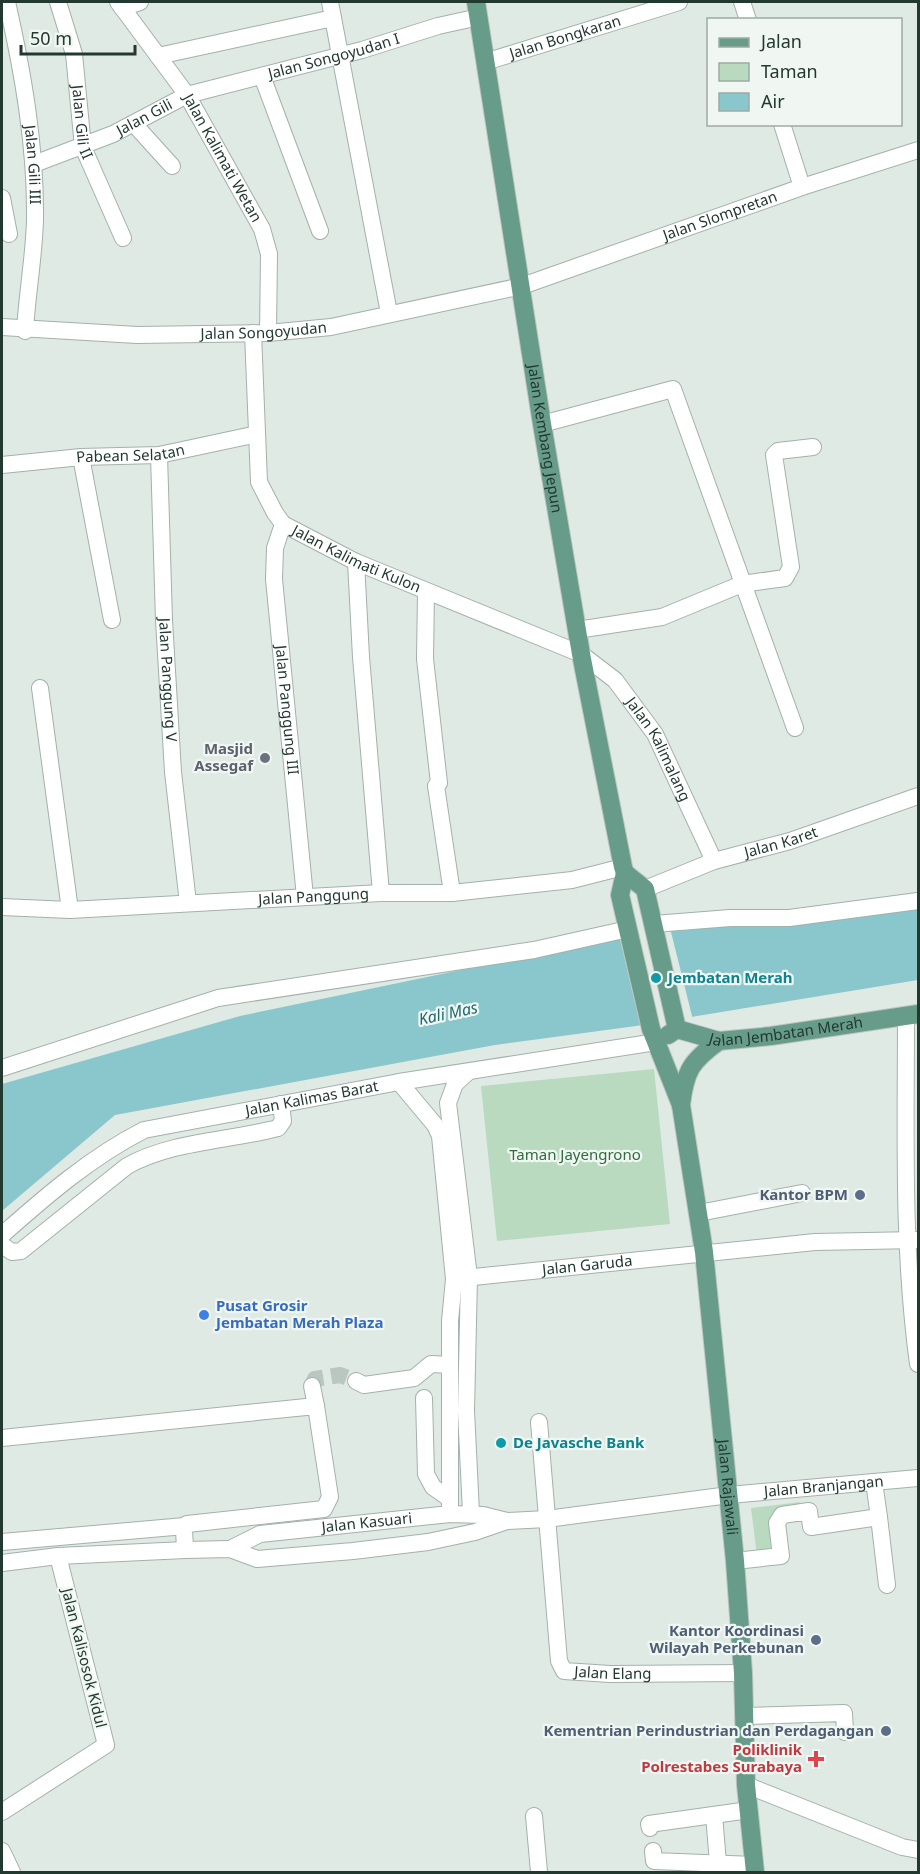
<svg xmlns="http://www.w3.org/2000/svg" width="920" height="1874" viewBox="0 0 920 1874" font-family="'Noto Sans',sans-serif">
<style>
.green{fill:#b9dabf}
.water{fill:#8ac7cc}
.pier{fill:#e0eae4}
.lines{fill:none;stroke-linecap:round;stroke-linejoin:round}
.minor-tunnel{stroke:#bac7c0;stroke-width:16;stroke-dasharray:16 8;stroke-linecap:butt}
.minor-casing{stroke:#a3b1aa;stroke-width:18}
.major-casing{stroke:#bdc4c1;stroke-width:20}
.minor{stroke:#fff;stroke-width:16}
.major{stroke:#679c8a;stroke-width:18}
.worship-dot{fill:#6b7280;stroke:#f0f7f2;stroke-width:2}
.culture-dot{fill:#0f9aa8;stroke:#f0f7f2;stroke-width:2}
.service-dot{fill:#5c6f8a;stroke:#f0f7f2;stroke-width:2}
.shop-dot{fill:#3f7fe0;stroke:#f0f7f2;stroke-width:2}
.health-dot{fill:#e0444e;stroke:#f0f7f2;stroke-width:2}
.labels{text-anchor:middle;stroke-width:4.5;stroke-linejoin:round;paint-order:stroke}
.street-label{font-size:15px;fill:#223930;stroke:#f0f7f2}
.worship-label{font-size:15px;font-weight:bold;fill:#5b616d;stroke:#f0f7f2;text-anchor:end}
.culture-label{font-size:15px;font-weight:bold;fill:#0d838f;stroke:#f0f7f2;text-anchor:start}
.park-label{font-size:15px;fill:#2f6d41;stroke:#f0f7f2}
.service-label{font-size:15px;font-weight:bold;fill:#4e5e75;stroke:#f0f7f2;text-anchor:end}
.shop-label{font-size:15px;font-weight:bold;fill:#366cbe;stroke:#f0f7f2;text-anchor:start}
.health-label{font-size:15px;font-weight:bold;fill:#be3a42;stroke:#f0f7f2;text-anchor:end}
.water-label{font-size:16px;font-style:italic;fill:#206970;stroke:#f0f7f2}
</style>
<rect width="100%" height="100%" fill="#e0eae4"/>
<path class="green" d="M654,1069L670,1224L497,1241L481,1086Z
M800,1502L802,1507L783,1510L770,1550L757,1556L751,1508Z"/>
<path class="water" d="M918,909V980L636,1026L495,1045L115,1115L2,1211V1084L240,1016L533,955L615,935Z"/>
<path class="pier" d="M669,924L693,1020L641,1028L619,935Z"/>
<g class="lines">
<path class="minor-tunnel" d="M312,1386L315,1379L340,1375L356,1381"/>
<defs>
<g id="minor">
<path id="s1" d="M7,2C23,73 36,147 35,220C34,257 27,294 25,331"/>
<path id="s2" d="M58,2L74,54L83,147L123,238"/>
<path id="s3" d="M118,2L187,95L262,229L269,254L268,333"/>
<path d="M330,2L389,313"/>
<path d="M742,2L748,20"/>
<path d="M122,8L140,2"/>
<path d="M158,56L333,18"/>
<path id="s4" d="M485,62L679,2"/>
<path d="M262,76L320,231"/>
<path d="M134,124L172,166"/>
<path d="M782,124L802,187"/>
<path id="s5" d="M34,164L113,134L187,95L362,50L438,26L479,17"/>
<path d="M2,198L9,234"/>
<path id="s6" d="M2,327L137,335L268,333L331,327L522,286L802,187L918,150"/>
<path id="s7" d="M253,333L259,482L275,513L283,524L356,562L581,654L615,680L655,734L714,861"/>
<path d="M542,424L673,389L795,728"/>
<path id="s8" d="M159,455L164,620L173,772L188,903"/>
<path d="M81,457L112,620"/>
<path id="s9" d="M2,465L81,457L159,455L257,434"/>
<path id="s10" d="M283,524L275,548L274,579L305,897"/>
<path d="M356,562L361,657L381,893"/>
<path d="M426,592L425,659L439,783L436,786L452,893"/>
<path d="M577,630L662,617L742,584L785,578L791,567L774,455L778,451L813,447"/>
<path d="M40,688L70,910"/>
<path id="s11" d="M645,889L714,861L790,841L918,796"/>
<path id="s12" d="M2,907L70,910L381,893H452L572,880L623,867"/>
<path d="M654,924L730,918H789L918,901"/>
<path d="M906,1015C906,1133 902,1246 918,1364"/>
<path d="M2,1068L218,998L534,950L628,929"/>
<path d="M468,1072L455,1084L448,1103L469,1277L466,1411L471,1513"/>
<path d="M399,1082L435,1125L440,1136L454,1279L450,1321V1514"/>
<path d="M699,1213L802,1193"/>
<path id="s13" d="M2,1235C46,1196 91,1157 144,1130L399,1082L656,1042"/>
<path d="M2,1245L12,1252L21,1251L127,1166C172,1141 228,1141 278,1128L283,1121L281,1104"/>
<path id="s14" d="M454,1279L815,1242L918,1240"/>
<path d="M356,1381L364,1385L414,1378L431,1364L450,1365"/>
<path d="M312,1386L316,1406"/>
<path d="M424,1398L426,1474L433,1487L450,1499"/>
<path id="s15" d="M539,1422L559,1661L564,1671L610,1674L743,1673"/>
<path d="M2,1438L316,1406L330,1497L324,1509L187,1524L184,1529L185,1550"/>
<path d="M874,1482L879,1517"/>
<path d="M2,1542L185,1526"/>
<path id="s16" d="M230,1549L260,1534L450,1514L483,1515L507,1521"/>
<path d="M735,1561L781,1556L777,1523L782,1515L809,1511L811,1527L879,1517L887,1585"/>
<path id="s17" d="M2,1563L58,1556L185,1550L230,1549L257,1559L353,1551L428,1542L475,1532L507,1521L547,1519L729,1495L918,1478"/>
<path d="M745,1716L844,1713L845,1732"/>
<path d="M746,1785L902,1847L918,1850"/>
<path d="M2,1812L106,1745L58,1556"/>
<path d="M714,1815L718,1863"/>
<path d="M534,1816L539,1872"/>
<path d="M650,1828L649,1824L749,1810"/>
<path d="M2,1851L12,1872"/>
<path d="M653,1851L654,1861L754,1865"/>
</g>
<g id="major">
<path id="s18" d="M476,2L542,424L581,654L623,867L625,873L645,889L677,1029"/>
<path id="s19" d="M625,873L620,895L651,1029L681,1105L704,1252L735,1561L743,1673L746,1785L755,1872"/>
<path id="s20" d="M668,1035L677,1029L719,1041L771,1036L918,1014"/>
<path d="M681,1105C685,1071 691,1061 719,1041"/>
</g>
</defs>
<use href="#minor" class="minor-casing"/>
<use href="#major" class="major-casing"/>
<use href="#minor" class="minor"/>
<use href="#major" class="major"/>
</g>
<circle class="worship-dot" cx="265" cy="758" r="6"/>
<g class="culture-dot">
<circle cx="656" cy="978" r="6"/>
<circle cx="501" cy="1443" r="6"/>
</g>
<g class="service-dot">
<circle cx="860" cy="1195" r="6"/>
<circle cx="816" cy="1640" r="6"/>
<circle cx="886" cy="1731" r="6"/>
</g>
<circle class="shop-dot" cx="204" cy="1315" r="6"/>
<path class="health-dot" d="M813 1750h6v6h6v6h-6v6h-6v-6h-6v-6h6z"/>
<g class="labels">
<g class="street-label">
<text dy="5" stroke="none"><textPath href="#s4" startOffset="84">Jalan Bongkaran</textPath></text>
<text dy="5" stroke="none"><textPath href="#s5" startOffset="320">Jalan Songoyudan I</textPath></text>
<text dy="5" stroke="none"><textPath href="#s5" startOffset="120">Jalan Gili</textPath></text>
<text dy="5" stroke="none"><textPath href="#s2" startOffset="123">Jalan Gili II</textPath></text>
<text dy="5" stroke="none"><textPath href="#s3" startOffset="188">Jalan Kalimati Wetan</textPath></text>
<text dy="5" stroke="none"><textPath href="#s1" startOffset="165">Jalan Gili III</textPath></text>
<text dy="5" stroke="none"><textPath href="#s6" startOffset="735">Jalan Slompretan</textPath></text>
<text dy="5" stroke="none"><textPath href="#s6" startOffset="262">Jalan Songoyudan</textPath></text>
<text dy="5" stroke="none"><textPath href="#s18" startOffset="442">Jalan Kembang Jepun</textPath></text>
<text dy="5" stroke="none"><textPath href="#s9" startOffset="129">Pabean Selatan</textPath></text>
<text dy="5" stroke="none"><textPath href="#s7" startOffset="279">Jalan Kalimati Kulon</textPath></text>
<text dy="5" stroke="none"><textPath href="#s8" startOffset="225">Jalan Panggung V</textPath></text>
<text dy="5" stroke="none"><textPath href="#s10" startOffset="188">Jalan Panggung III</textPath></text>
<text dy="5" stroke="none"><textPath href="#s7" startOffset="648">Jalan Kalimalang</textPath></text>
<text dy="5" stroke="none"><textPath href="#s11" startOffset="144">Jalan Karet</textPath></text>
<text dy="5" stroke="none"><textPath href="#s12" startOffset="312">Jalan Panggung</textPath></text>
<text dy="5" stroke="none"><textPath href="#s20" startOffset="122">Jalan Jembatan Merah</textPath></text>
<text dy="5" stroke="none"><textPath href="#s13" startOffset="348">Jalan Kalimas Barat</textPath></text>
<text dy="5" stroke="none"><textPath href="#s14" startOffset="134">Jalan Garuda</textPath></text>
<text dy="5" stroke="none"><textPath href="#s17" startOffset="830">Jalan Branjangan</textPath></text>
<text dy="5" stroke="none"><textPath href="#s19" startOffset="627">Jalan Rajawali</textPath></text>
<text dy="5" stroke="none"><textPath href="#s16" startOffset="141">Jalan Kasuari</textPath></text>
<text transform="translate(84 1658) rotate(76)" y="5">Jalan Kalisosok Kidul</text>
<text dy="5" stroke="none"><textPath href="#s15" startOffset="300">Jalan Elang</textPath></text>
</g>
<g class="worship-label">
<text x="253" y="754">Masjid<tspan x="253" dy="17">Assegaf</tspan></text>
</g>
<g class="culture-label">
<text x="668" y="983">Jembatan Merah</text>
<text x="513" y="1448">De Javasche Bank</text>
</g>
<g class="park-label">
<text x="575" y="1160">Taman Jayengrono</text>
</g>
<g class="service-label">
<text x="848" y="1200">Kantor BPM</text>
<text x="804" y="1636">Kantor Koordinasi<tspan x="804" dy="17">Wilayah Perkebunan</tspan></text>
<text x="874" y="1736">Kementrian Perindustrian dan Perdagangan</text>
</g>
<g class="shop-label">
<text x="216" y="1311">Pusat Grosir<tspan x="216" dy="17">Jembatan Merah Plaza</tspan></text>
</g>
<g class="health-label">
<text x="802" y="1755">Poliklinik<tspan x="802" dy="17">Polrestabes Surabaya</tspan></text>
</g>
<g class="water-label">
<text transform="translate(448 1013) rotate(-12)" y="6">Kali Mas</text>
</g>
</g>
<rect width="920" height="1874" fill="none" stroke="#223930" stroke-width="6"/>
<rect x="707" y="18" width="195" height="108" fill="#f0f7f2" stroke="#9eaba4" stroke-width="1.5"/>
<rect x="719" y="38" width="30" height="9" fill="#679c8a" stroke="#9eaba4" stroke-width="1.5"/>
<text x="761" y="48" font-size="18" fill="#223930">Jalan</text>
<rect x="719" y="63" width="30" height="18" fill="#b9dabf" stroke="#9eaba4" stroke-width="1.5"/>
<text x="761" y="78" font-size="18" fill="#223930">Taman</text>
<rect x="719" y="93" width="30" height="18" fill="#8ac7cc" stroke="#9eaba4" stroke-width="1.5"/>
<text x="761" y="108" font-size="18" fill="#223930">Air</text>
<path d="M21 45v9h114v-9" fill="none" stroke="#223930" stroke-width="3"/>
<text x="30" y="45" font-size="18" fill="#223930" stroke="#f0f7f2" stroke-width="4.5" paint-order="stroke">50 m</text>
</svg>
